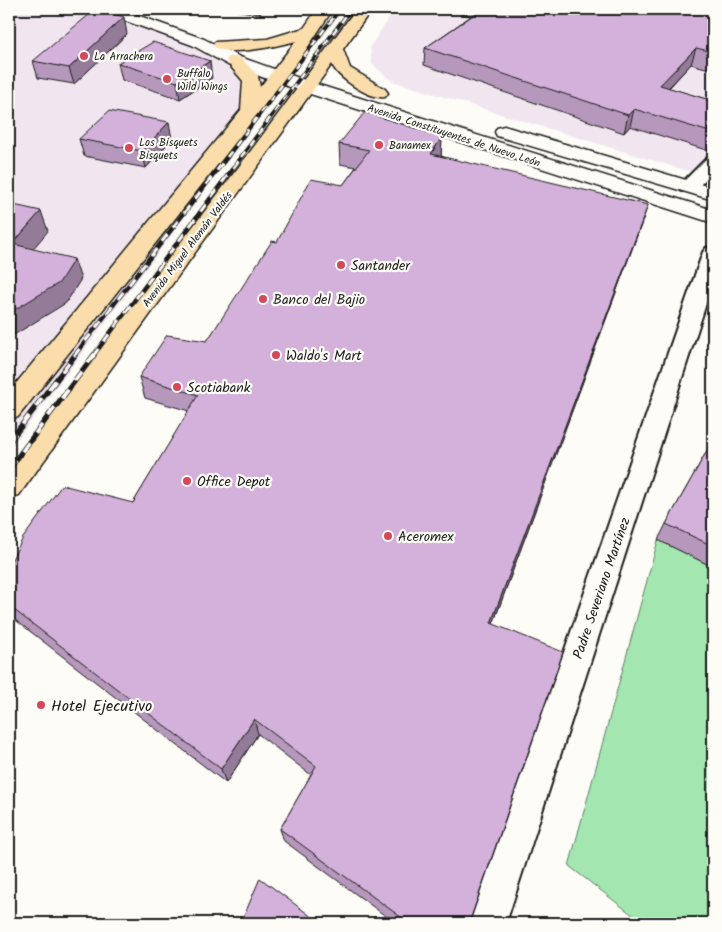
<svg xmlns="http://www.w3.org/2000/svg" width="722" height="932" viewBox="0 0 722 932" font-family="Kalam,sans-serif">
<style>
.built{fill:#f1e6ef}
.green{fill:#a3e6b0;stroke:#608166}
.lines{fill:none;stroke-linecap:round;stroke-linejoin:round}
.street-casing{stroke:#1c1c1c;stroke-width:4}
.secondary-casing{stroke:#1c1c1c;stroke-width:3}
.highway-casing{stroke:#1c1c1c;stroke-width:3}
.street{fill:#fdfcf7;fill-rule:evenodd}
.secondary{fill:#fdfcf7;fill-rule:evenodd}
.highway{fill:#faddab;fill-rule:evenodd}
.rail-far2-casing{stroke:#1c1c1c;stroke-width:4}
.rail-far1-casing{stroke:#1c1c1c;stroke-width:4.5}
.rail-casing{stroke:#1c1c1c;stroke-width:5.5}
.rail-far2{stroke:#fdfcf7;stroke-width:2.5;stroke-dasharray:7;stroke-linecap:butt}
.rail-far1{stroke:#fdfcf7;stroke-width:3;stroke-dasharray:9;stroke-linecap:butt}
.rail{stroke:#fdfcf7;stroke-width:4;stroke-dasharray:11;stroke-linecap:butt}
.wall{fill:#b698bc;stroke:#1c1c1c}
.shaded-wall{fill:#947c99;stroke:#1c1c1c}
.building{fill:#d4b1db;stroke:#1c1c1c}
.poi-dot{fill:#d1495b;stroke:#fdfcf7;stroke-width:2}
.labels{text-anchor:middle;stroke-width:4.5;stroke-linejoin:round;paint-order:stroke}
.far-poi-label{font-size:11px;fill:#1c1c1c;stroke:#fdfcf7;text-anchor:start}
.far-street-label{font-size:11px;fill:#1c1c1c;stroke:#fdfcf7}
.poi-label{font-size:14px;fill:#1c1c1c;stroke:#fdfcf7;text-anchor:start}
.street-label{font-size:14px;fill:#1c1c1c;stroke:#fdfcf7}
.near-poi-label{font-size:16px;fill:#1c1c1c;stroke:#fdfcf7;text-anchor:start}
</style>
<rect width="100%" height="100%" fill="#fdfcf7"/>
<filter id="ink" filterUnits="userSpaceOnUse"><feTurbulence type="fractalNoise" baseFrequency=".02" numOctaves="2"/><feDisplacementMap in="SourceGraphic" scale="10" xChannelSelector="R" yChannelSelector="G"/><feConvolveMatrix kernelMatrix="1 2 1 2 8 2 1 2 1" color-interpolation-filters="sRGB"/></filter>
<g filter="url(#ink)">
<path class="built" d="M9,9H90L290,78L9,450Z
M395,9H713V151L691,172L392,81L372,64L370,47Z"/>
<path class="green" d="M658,540L713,567V923H643L569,866Z"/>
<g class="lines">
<defs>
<path id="street" d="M713,157V172L694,191H682L679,187L682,183L707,158Z
M713,246V282L506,923H470L703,252L706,248Z"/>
<path id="secondary" d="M98,9H120L204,39L240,57L313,83L713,210V223L301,91L228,65L192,45L101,12Z
M504,126L713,188V200L497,136L495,132L497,128Z"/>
<path id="highway" d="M317,9H333L294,68L18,417L9,419V392L241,110L243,81L226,61L228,57H240L258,76L260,87L296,41C281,45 222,59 213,45L215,42L267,39L304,28Z
M356,9H372L343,49L350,68L385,89L388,93L385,97C371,100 337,78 332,64L19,495L9,498V467L247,156Z"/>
</defs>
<use href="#street" class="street-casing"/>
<use href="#secondary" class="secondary-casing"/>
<use href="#highway" class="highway-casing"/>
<use href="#street" class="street"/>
<use href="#secondary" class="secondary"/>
<use href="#highway" class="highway"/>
<defs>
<path id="rail-far2" d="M227,157L340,9
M241,157L351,9"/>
<path id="rail-far1" d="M74,356L228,156
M93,356L242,156"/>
<path id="rail" d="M9,442L75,355
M9,469L94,355"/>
</defs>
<use href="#rail-far2" class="rail-far2-casing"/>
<use href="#rail-far1" class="rail-far1-casing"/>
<use href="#rail" class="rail-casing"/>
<use href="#rail-far2" class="rail-far2"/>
<use href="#rail-far1" class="rail-far1"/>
<use href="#rail" class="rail"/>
</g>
<path class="wall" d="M227,9H265L260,14Z
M445,9H713V70L691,64L669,88L713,101V146L709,151L630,126L624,133L424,65L425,48L471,16Z
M127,34L74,84L38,78L33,61Z
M118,63L212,78L180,99L122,80Z
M442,137L441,156L641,225L493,624L469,923H395L284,841L280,829L311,775L258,734L226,783L9,615V565L133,503L189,411L145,398L139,377L207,341L277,242L343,185L356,167L340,164L339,144Z
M79,139H172L146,168L84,156Z
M713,440V567L658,540L666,524Z"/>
<path class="shaded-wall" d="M260,9H265L260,14Z
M124,17L127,34L74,84L69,68Z
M696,48L691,64L655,102L660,85Z
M210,61L212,78L180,99L177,82Z
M634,109L630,126L624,133L628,115Z
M9,113L11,121L9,123Z
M169,122L172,139L146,168L142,151Z
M442,137L441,158L431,154Z
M713,137V146L709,151Z
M648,205L641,225L487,640L491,623Z
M41,211L48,231L16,269L9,248Z
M74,259L81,279L66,303L9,338V313Z
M254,719L258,734L226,783L221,769Z"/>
<path class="building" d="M96,9L124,17L69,68L33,61Z
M482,9H713V52L696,48L660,85L713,101V133L634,109L628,115L425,48Z
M153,42L210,61L177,82L118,63Z
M109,111L169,122L142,151L79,139Z
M365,112L442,137L431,154L648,205L491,623L563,652L469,923H409L280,829L316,766L254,719L221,769L9,606V565L23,538L62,485L133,503L198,395L139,377L167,335L207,341L272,241L277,242L311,179L343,185L369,150L339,144Z
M9,204L41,211L9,248Z
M13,244L74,259L59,283L9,313V248Z
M713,440V546L666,524Z
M260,878L320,923H241Z"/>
</g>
<g class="poi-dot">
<circle cx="84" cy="56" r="5"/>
<circle cx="167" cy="79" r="5"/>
<circle cx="379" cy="145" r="5"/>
<circle cx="129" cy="148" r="5"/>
<circle cx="341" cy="265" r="5"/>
<circle cx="263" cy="299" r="5"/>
<circle cx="276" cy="355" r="5"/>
<circle cx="177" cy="387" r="5"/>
<circle cx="187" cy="481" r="5"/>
<circle cx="388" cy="536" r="5"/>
<circle cx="41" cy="705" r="5"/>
</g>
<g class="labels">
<g class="far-poi-label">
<text x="94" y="60">La Arrachera</text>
<text x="177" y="77">Buffalo<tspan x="177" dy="13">Wild Wings</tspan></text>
<text x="139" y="146">Los Bisquets<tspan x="139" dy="13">Bisquets</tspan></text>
<text x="389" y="149">Banamex</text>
</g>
<g class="far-street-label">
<text transform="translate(454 135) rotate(18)" y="4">Avenida Constituyentes de Nuevo León</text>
<text transform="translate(187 249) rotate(-53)" y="4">Avenida Miguel Alemán Valdés</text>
</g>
<g class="poi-label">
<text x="351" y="270">Santander</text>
<text x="273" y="304">Banco del Bajio</text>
<text x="286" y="360">Waldo's Mart</text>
<text x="187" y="392">Scotiabank</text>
<text x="197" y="486">Office Depot</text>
<text x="398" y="541">Aceromex</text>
</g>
<g class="street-label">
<text transform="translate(601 588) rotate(-71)" y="5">Padre Severiano Martínez</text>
</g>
<g class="near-poi-label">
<text x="51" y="711">Hotel Ejecutivo</text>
</g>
</g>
<rect width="722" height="932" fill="none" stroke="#fdfcf7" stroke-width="30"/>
<rect x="15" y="15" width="692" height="902" fill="none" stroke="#1c1c1c" stroke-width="2" filter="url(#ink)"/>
</svg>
